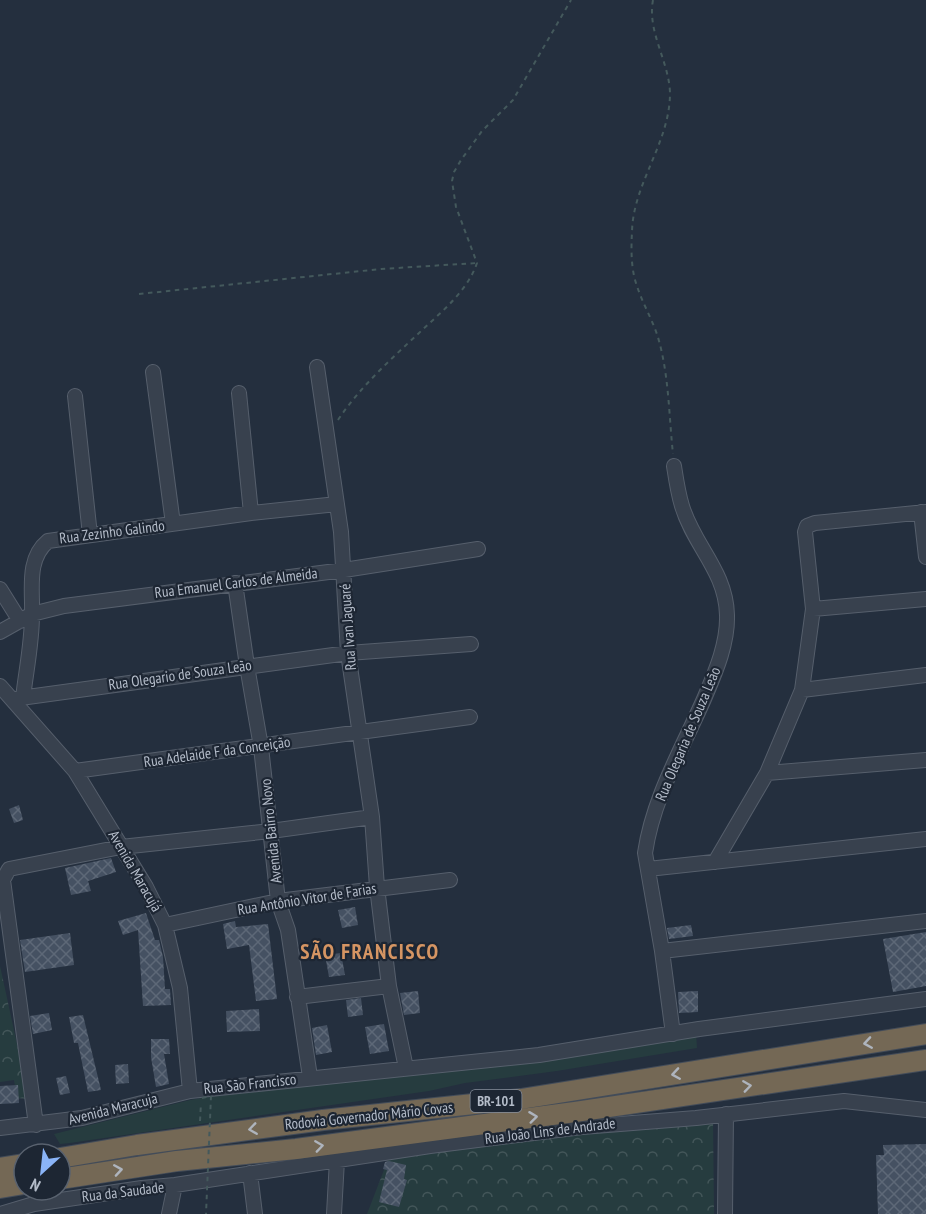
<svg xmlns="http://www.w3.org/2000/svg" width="926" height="1214" viewBox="0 0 926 1214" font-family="'PT Sans Narrow',sans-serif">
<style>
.grass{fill:#263c3f}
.forest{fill:url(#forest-crowns)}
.building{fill:url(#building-cross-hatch)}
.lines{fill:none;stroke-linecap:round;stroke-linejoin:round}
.minor-casing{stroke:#565f6c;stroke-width:16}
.highway-casing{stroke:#434c59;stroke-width:22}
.path{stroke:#44595c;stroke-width:2;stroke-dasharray:4.5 4.5;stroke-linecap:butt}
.minor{stroke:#38414e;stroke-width:14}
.highway{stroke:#746855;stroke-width:20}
.path-bridge{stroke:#44595c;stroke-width:2;stroke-dasharray:4.5 4.5;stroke-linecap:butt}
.oneway{stroke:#aeb4bd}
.labels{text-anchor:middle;stroke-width:4.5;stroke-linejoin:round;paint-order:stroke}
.shield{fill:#1d2633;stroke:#878f9c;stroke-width:1.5}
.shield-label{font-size:14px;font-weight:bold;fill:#b4bcc9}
.street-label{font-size:15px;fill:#b4bcc9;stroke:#1d2633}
.district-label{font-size:21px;font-weight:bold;letter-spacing:1.5px;fill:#d59563;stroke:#1d2633}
</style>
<defs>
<pattern id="forest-crowns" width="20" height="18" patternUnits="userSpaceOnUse" patternTransform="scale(1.5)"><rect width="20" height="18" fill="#263c3f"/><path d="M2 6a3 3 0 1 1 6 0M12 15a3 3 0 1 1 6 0" fill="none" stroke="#435659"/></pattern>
<pattern id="building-cross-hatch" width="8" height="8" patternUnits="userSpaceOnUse" patternTransform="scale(1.5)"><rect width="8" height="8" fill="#455162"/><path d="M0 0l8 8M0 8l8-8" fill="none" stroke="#5d6877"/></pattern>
</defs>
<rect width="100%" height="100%" fill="#242f3e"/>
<path class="grass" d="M696,1032L697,1048L557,1071L465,1083L429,1091L70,1143L60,1144L54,1134L190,1100L304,1081Z"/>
<path class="forest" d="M0,966L29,1099L17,1098L14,1080L0,1082Z
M713,1120L714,1214H367L389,1157L603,1126Z"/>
<path class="building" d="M19,805L23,820L14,823L9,809Z
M111,858L116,872L88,881L91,891L71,895L65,868Z
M355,907L358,925L342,928L338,910Z
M146,913L155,940H159L163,957L165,989H170L171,1005L143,1006L138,930L123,935L118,921Z
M235,921L236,927L268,924L277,999L256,1001L249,945L227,949L223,924Z
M691,925L693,936L669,939L667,928Z
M926,932V986L893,992L883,939Z
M70,933L74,965L25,972L20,940Z
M341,953L345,975L329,977L325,955Z
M418,991L420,1013L404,1015L400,993Z
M698,991V1012L679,1013L678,992Z
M361,998L363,1015L348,1017L346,1000Z
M259,1009L260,1031L227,1032L226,1011Z
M49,1013L52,1030L33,1034L30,1016Z
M83,1015L101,1090L88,1092L78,1043H74L69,1017Z
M384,1024L389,1051L370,1054L365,1027Z
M327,1025L332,1052L316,1055L312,1028Z
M151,1039H169L170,1054H164L169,1084L156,1087L151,1057Z
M128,1064L129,1083L116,1084L115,1065Z
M66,1076L70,1093L60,1095L56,1078Z
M18,1085L19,1103L0,1104V1086Z
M926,1144V1214H878L876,1155H884L883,1145Z
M389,1161L406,1165L404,1179L407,1180L399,1207L379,1202L387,1170L383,1169L385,1162Z"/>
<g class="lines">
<defs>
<path id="minor" d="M317,367L341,532L348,653L372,817L377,887L389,986L406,1068
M153,372L173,524
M239,393L251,513
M75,396L90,535
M921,512L926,557
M235,583L247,666L261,747L278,901L288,930L310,1077
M0,589L20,621
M813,609L926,599
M0,632L32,614L64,606L344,570L478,549
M0,686L75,771L146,887L165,925L180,988L190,1091
M802,690L926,675
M23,698C26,671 32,643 32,615C33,590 26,559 48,541L251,513L337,504
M13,699L348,653L471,644
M75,771L470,717
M767,773L926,760
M715,862L767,773L802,690L813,609L805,532L807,526L815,523L926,512
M648,869L926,839
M165,925L278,901L450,880
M662,951L926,921
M297,997L389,986
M673,1034L662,951L645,853C653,798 682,749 704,699C715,673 728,644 727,615C726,571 694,546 682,506C678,493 676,479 674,466
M36,1125L3,880L9,869L121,847L271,831L372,817
M0,1128L82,1118L190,1091L539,1055L699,1029L926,999
M250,1173L255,1214
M0,1214L34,1204L142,1188L175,1185L430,1146L582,1127L696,1118L844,1101L926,1110
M169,1214L175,1185
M334,1214L337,1160
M725,1214L726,1114"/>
<path id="highway" d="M60,1158L137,1145L323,1120L521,1099L926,1034
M0,1168L24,1164
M60,1179L177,1161L296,1149L575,1112L926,1060
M0,1188L24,1184"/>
</defs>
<use href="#minor" class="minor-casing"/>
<use href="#highway" class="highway-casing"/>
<path class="path" d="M653,0C647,32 669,61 670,93C670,143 633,183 632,232C631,250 631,270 637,286C643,305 654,322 659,341C669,377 669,417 673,454
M139,294L381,269L477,263
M338,420C360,387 390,360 419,333C441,312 467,292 477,263L456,207L452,181L454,172L461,160L482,131L513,100L571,0
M200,1121L201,1103"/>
<use href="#minor" class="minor"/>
<use href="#highway" class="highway"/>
<path class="path-bridge" d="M202,1098L211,1096L206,1214"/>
</g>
<defs><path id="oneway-chevron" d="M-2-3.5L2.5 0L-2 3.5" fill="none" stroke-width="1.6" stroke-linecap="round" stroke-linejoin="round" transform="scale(1.5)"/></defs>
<g class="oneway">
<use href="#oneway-chevron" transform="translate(868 1043) rotate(171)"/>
<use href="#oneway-chevron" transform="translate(676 1074) rotate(171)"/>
<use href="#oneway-chevron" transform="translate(747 1086) rotate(-8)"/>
<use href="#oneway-chevron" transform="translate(533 1117) rotate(-7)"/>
<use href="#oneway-chevron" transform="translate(253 1129) rotate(172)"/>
<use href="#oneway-chevron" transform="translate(319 1146) rotate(-8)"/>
<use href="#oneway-chevron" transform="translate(118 1170) rotate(-9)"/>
</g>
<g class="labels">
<rect class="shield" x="470.5" y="1090" width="51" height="22" rx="4.5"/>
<g class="shield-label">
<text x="496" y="1106">BR-101</text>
</g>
<g class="street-label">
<text transform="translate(112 532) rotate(-7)" y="5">Rua Zezinho Galindo</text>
<text transform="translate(236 583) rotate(-7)" y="5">Rua Emanuel Carlos de Almeida</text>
<text transform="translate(348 627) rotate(-94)" y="5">Rua Ivan Jaguaré</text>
<text transform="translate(180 675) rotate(-8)" y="5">Rua Olegario de Souza Leão</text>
<text transform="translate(688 734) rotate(-67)" y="5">Rua Olegaria de Souza Leão</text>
<text transform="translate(217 752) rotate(-8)" y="5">Rua Adelaide F da Conceição</text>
<text transform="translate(271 831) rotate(-96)" y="5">Avenida Bairro Novo</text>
<text transform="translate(135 871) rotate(60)" y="5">Avenida Maracujá</text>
<text transform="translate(307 899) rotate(-9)" y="5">Rua Antônio Vitor de Farias</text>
<text transform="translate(250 1084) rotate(-6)" y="5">Rua São Francisco</text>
<text transform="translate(113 1109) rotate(-14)" y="5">Avenida Maracuja</text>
<text transform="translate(369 1116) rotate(-6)" y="5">Rodovia Governador Mário Covas</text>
<text transform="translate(550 1131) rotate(-7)" y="5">Rua João Lins de Andrade</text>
<text transform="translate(123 1192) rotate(-7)" y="5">Rua da Saudade</text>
</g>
<g class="district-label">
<text x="370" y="959">SÃO FRANCISCO</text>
</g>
</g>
<g transform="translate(42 1172) rotate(207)"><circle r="28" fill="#1d2633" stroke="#59626f" stroke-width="1.5"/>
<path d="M0-4.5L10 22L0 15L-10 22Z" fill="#8ab4f8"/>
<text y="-9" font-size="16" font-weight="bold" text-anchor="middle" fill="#b4bcc9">N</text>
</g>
</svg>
